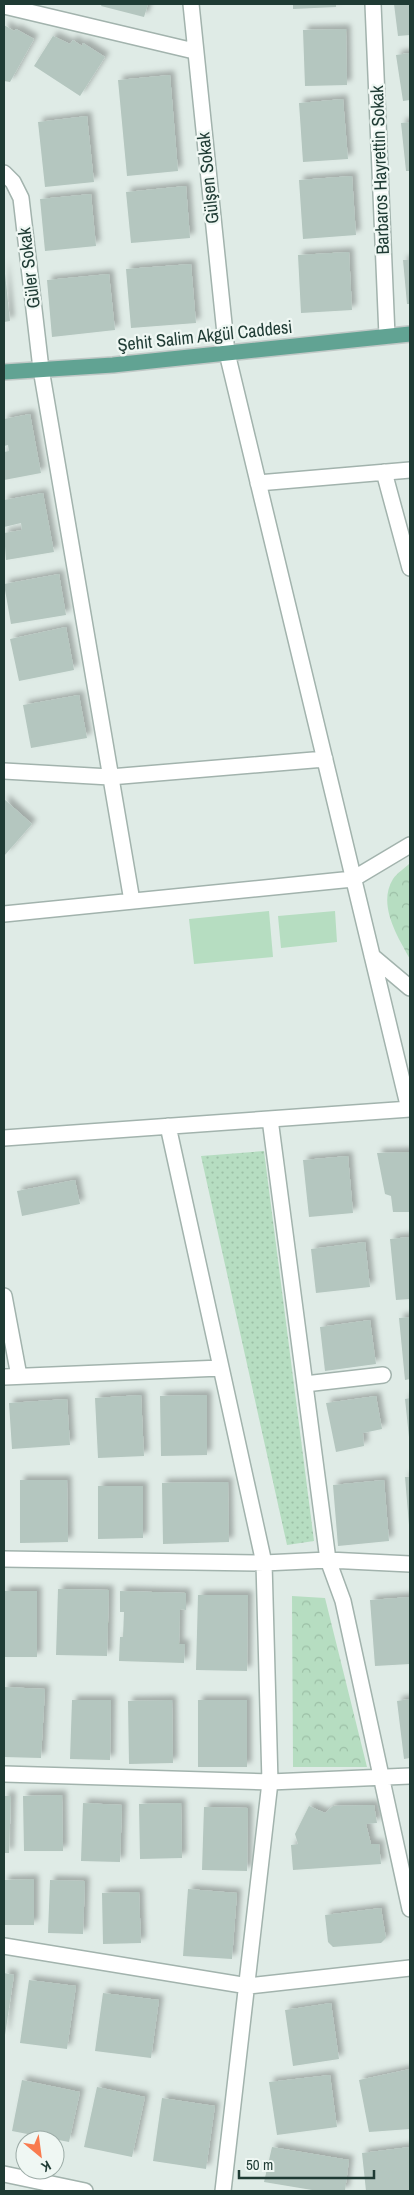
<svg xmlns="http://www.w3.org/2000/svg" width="414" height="2195" viewBox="0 0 414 2195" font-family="'Archivo Narrow',sans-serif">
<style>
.grass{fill:url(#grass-dots)}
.forest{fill:url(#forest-crowns)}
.pitch{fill:#b6ddc1}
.building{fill:#b4c6bf;filter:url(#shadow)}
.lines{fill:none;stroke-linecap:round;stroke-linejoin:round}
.minor-casing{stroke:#a2b3ad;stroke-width:18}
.major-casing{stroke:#c0c8c6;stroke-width:18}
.minor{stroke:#fff;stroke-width:15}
.major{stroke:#61a393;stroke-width:15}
.labels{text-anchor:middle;stroke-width:4.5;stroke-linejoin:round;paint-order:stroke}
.street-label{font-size:18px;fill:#1f3b34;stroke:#eff7f3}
</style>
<defs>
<pattern id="grass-dots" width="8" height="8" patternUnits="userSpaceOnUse" patternTransform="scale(1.25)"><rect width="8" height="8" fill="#b6ddc1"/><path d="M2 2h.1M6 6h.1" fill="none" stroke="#9cbfa6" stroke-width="1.8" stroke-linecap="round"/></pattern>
<pattern id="forest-crowns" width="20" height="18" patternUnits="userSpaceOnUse" patternTransform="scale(1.25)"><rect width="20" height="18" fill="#b6ddc1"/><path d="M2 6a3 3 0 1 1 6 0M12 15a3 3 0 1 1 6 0" fill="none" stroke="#9cbfa6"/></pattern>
<filter id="shadow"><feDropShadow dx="4.5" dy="-4.5" stdDeviation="2.5" flood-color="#0004"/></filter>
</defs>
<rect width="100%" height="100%" fill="#dfebe6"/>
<path class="grass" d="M264,1151L314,1541L287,1545L201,1156Z"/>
<path class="forest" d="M410,863V959C398,937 377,905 393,879C397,873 405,868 410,863Z
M292,1596L325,1598L367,1767H293Z"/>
<path class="pitch" d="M269,911L273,957L194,964L189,919Z
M335,911L337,942L281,948L278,916Z"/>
<path class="building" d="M102,4H148L144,17L101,6Z
M293,4H336V7L293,9Z
M394,4H410V35L398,36Z
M4,25L14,31L16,29L34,39L10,82L4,81Z
M346,29L347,85L305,86L303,30Z
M53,36L70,44L73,40L82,46L83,43L105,57L80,96L34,66Z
M410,53V100L403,101L396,55Z
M170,75L178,171L127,176L118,80Z
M343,99L348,159L303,162L299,103Z
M87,116L94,182L45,187L38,122Z
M410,122V171H406L401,123Z
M352,176L356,235L303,239L299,180Z
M186,186L190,238L131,243L126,192Z
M91,194L96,246L45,251L40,199Z
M349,252L352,310L301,313L298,255Z
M403,260H410V304H407Z
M4,264L10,321L4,322Z
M191,264L196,323L131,328L126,269Z
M109,274L115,330L52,337L47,280Z
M30,414L41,473L4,480V452L9,451L8,445L4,446V419Z
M43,493L54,552L6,560L4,533L22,530L21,523L4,527V500Z
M59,574L66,615L11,624L4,584Z
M66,627L74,670L19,681L10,639Z
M79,695L87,738L31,748L23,705Z
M4,799L32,824L4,856Z
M410,1152V1212H393L391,1196L385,1194L377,1153Z
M348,1156L353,1213L309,1217L303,1160Z
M75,1180L80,1204L22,1216L17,1191Z
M410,1237V1299L396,1300L390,1239Z
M365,1242L370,1287L316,1293L311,1249Z
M410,1317V1379L405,1380L399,1318Z
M370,1320L376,1364L325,1371L320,1327Z
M141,1395L144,1456L98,1458L95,1398Z
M207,1395V1455L161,1456L160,1396Z
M376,1396L382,1429L363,1433L364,1446L336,1452L326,1403Z
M410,1398V1437H409L405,1399Z
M67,1399L70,1445L12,1449L9,1403Z
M405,1477H410V1524L409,1525Z
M20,1480H67L68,1542L20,1543Z
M384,1480L389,1541L338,1546L333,1485Z
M228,1482L229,1542L163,1544L162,1483Z
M98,1486H143V1538L98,1539Z
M58,1589L109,1590L107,1656L56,1655Z
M4,1591H37V1657H4Z
M120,1591L186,1593V1610L180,1609L179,1644H185L184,1663L119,1661L120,1637H123L124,1612H120Z
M198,1595H248L247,1671L196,1670Z
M410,1597V1664L375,1666L370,1600Z
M4,1687L45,1689L41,1758L4,1757Z
M410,1699V1758L404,1759L397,1701Z
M72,1700H111L110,1760L70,1759Z
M172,1700L173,1763L129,1764L128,1701Z
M198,1700H247V1767H198Z
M62,1795L63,1851H24L23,1796Z
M4,1796H11L9,1853H4Z
M83,1803L122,1805L120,1862L81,1861Z
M181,1803L182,1858L140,1859L139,1804Z
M374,1805L377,1823L366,1824L371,1844H379L381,1864L293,1870L291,1845L298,1844L295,1834L309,1806L325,1813L333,1806Z
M204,1807L248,1808L247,1871L202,1870Z
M34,1879V1925H4V1880Z
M50,1880L85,1881L83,1934L48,1933Z
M188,1889L237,1893L232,1959L183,1956Z
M139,1892L141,1943L103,1944L102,1893Z
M381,1908L386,1938L381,1943L333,1947L328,1942L325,1915Z
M4,1973L14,1975L5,2035L4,2034Z
M29,1980L76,1986L67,2049L20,2043Z
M103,1993L159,2000L151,2058L95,2051Z
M331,2003L339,2059L293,2066L285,2010Z
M410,2069V2129L369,2132L359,2080Z
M330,2075L337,2127L277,2135L269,2082Z
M22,2080L80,2092L69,2142L12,2131Z
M97,2087L145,2097L132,2157L84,2147Z
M162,2098L215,2106L206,2169L153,2161Z
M272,2147L349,2160L345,2191H318L264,2182Z
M410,2147V2190L366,2191L362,2153Z"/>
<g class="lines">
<defs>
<path id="minor" d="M191,4L227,353L409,1109
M373,4L387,336
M4,6L194,51
M4,173L13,182L21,198L41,369L132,901
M384,472L410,568
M258,483L410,470
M4,771L110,777L325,759
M4,914L353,879L410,845
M372,956L410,988
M270,1119L328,1560L343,1601L410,1909
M168,1126L264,1563L270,1782L223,2191
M4,1138L410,1109
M4,1296L19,1376
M4,1377L221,1368
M305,1384L383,1375
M4,1559L264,1563L328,1560L410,1564
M4,1774L270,1782L410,1776
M4,1946L248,1986L410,1968
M4,2174L85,2191"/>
<path id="major" d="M4,372L113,365L410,334"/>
</defs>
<use href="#minor" class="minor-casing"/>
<use href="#major" class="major-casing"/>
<use href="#minor" class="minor"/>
<use href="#major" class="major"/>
</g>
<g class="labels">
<g class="street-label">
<text transform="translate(380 170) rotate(-92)" y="6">Barbaros Hayrettin Sokak</text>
<text transform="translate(208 178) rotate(-96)" y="6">Gülşen Sokak</text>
<text transform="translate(29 268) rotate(-97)" y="6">Güler Sokak</text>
<text transform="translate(205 336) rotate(-6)" y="6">Şehit Salim Akgül Caddesi</text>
</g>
</g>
<rect width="414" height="2195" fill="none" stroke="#1f3b34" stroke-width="10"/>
<g transform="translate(40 2155) rotate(151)"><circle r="24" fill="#eff7f3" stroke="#9caca7"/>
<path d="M0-4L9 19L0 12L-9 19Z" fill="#f97b4f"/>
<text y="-8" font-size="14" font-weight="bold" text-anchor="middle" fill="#1f3b34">K</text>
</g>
<path d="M239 2170v8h135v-8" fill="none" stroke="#1f3b34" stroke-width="2.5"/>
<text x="246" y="2170" font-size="15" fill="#1f3b34" stroke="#eff7f3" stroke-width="4" paint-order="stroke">50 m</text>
</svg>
